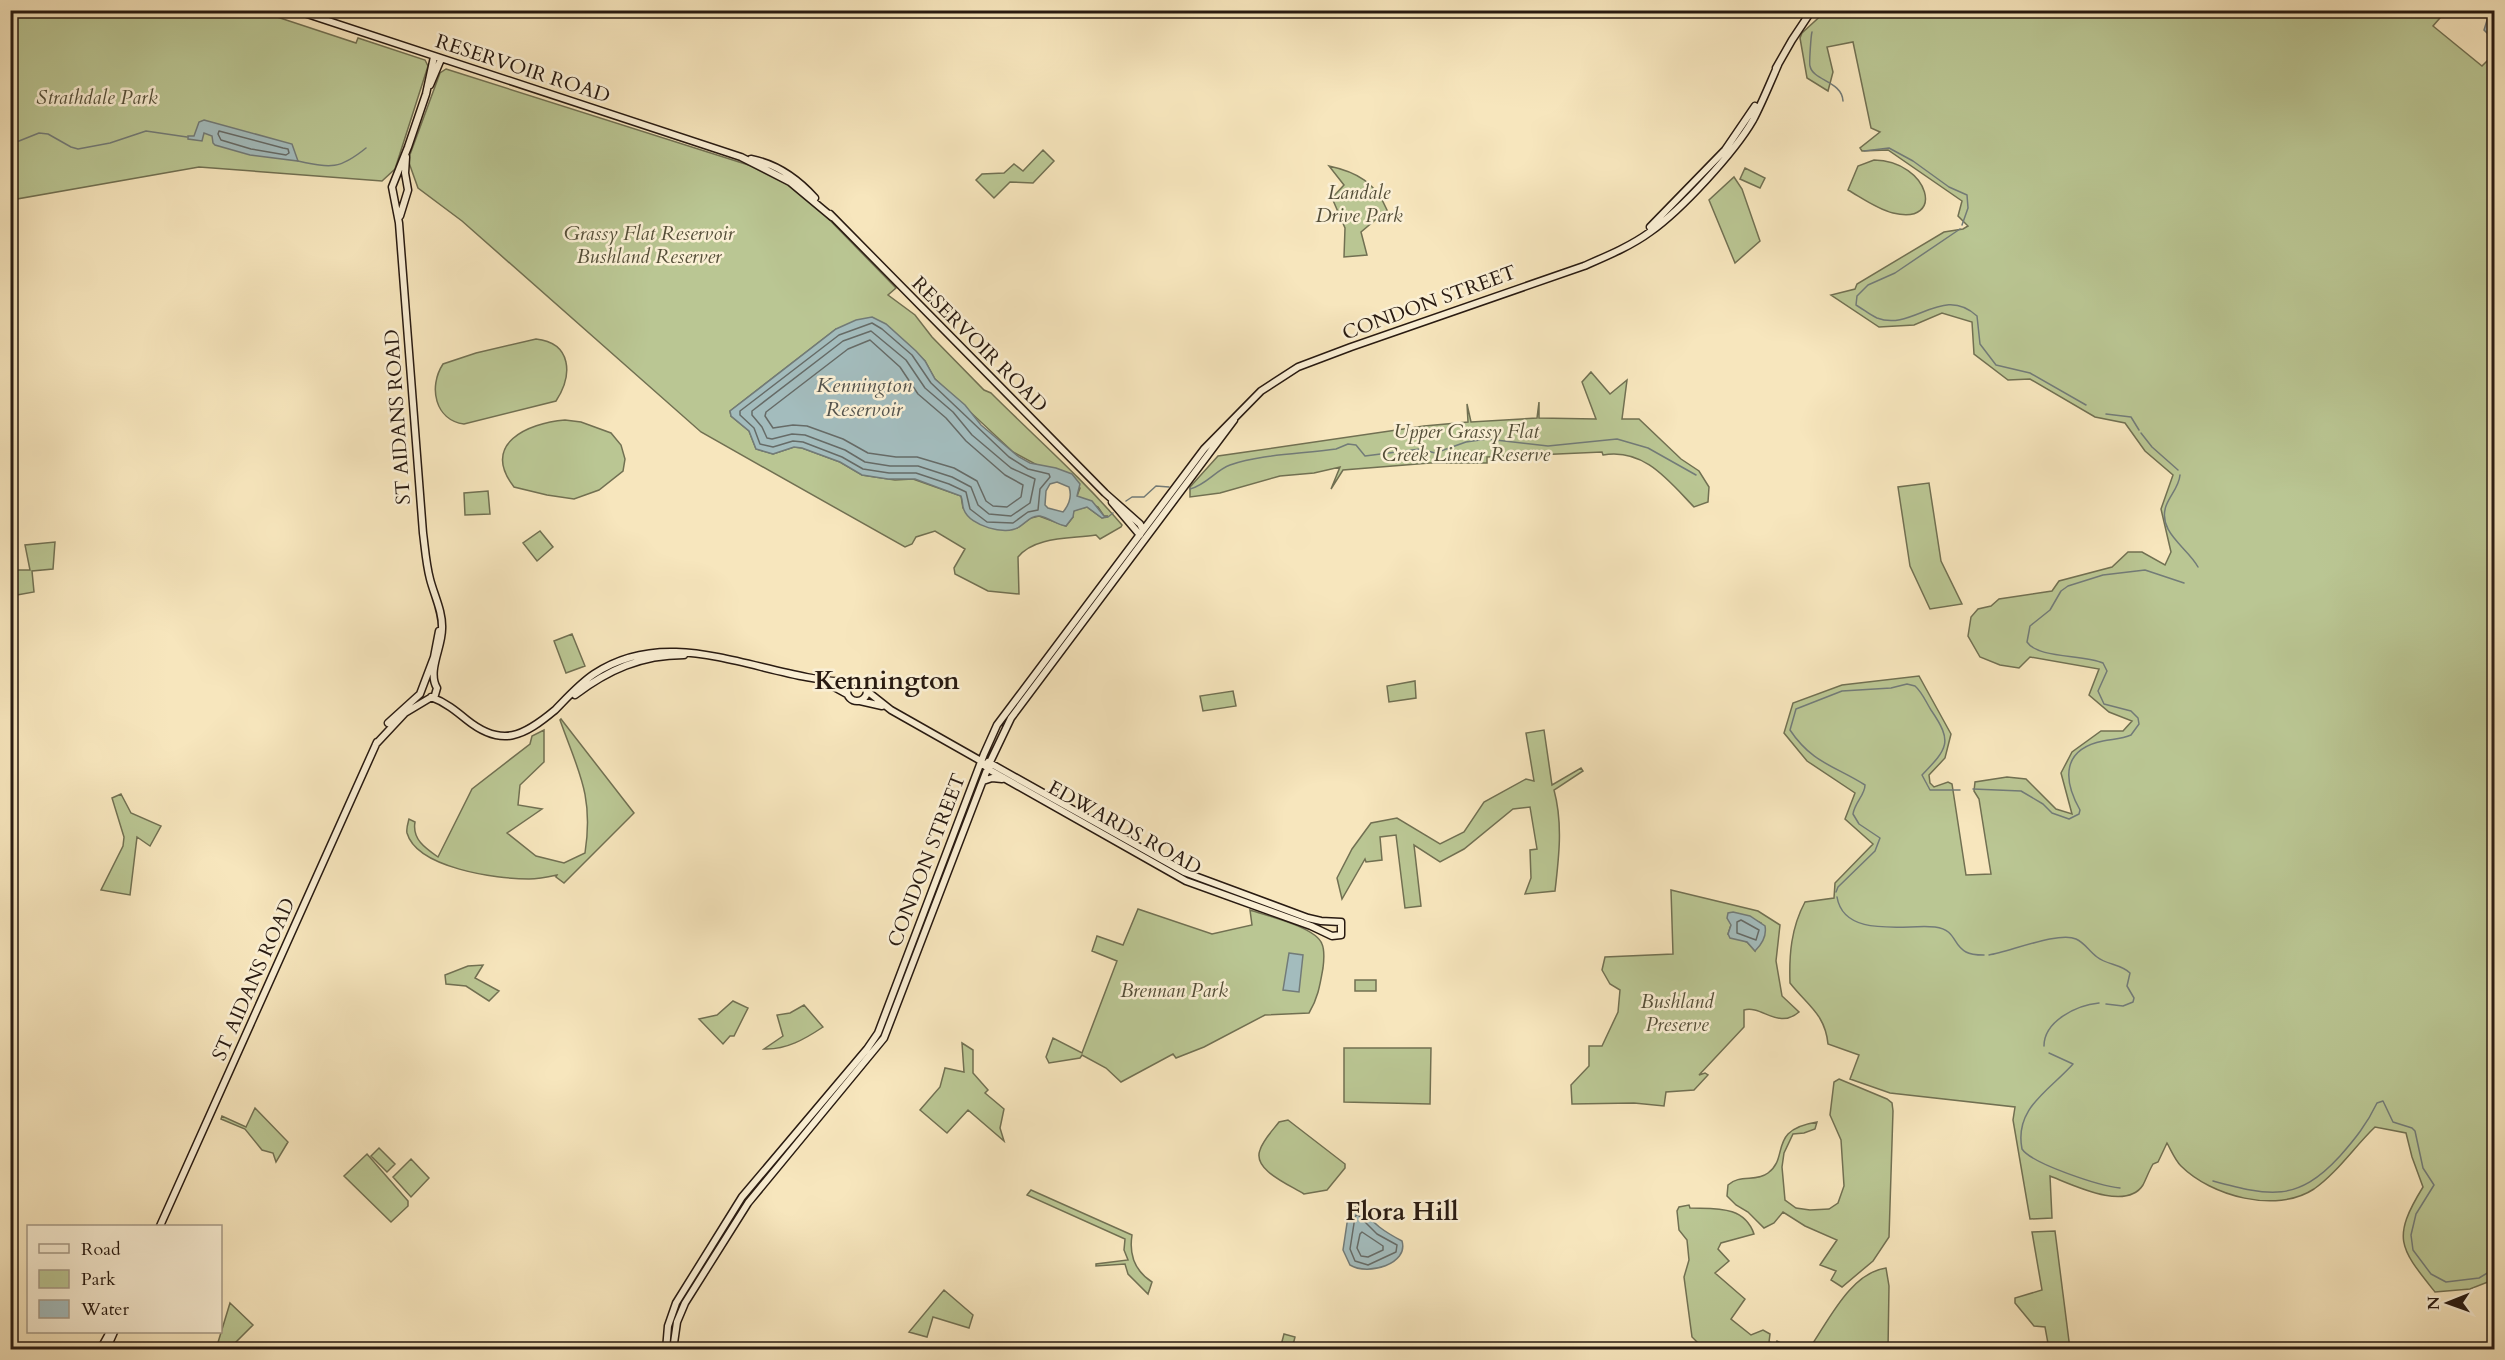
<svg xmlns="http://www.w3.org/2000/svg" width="2505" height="1360" viewBox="0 0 2505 1360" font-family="Cardo,serif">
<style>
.green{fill:#bac693;stroke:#717052;stroke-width:1.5;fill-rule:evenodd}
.water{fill:#a3bcbd;stroke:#727b78;stroke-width:1.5;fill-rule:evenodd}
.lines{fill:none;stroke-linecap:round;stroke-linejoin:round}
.shore{stroke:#666b67;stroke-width:1.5}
.stream{stroke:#727b78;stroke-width:1.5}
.secondary-casing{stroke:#281a11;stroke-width:9}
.secondary{stroke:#faefd4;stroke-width:6}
.labels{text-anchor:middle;stroke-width:5;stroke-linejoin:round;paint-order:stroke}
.street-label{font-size:20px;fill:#281a11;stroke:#faefd4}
.park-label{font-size:20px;font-style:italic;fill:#544e38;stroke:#faefd4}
.water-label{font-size:21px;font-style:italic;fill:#53534d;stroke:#faefd4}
.district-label{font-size:26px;font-weight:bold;fill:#281a11;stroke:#faefd4}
</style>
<rect width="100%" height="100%" fill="#f7e6bd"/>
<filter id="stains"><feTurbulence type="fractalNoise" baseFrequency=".00333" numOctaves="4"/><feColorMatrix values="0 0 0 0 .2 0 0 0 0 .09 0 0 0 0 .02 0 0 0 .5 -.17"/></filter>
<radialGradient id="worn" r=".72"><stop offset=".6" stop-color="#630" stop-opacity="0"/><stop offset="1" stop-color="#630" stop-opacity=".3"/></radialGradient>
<path class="green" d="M10,11H259L356,43L358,38L425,60L428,66L395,169L382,181L199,167L11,200Z
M1826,11L2165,10L2176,16L2181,10L2446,11L2433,26L2482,66L2494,54L2493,1280L2470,1289L2435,1292C2400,1248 2391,1239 2423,1187L2412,1157L2406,1133L2375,1127C2355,1146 2337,1173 2314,1189C2276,1214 2211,1196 2181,1166C2175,1160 2171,1150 2167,1143L2158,1162L2153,1164C2149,1171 2146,1179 2143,1185C2126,1212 2071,1184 2050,1176L2052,1218L2030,1219L2013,1120L2015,1107L1890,1093L1850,1079L1859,1055L1828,1044C1825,1014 1808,1006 1790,983C1789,955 1791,928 1805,902L1834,898L1835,883L1873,844L1845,819L1855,793L1807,761L1784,733L1793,703L1842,685L1919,676L1951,734L1945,758L1929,775L1930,783L1934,787L1948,782L1952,784L1966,875L1991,874L1979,799L1974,791L1975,782L2007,777L2026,779L2056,809L2072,814L2061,773L2072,752L2101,731H2123L2132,721L2109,712L2089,695L2099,669L2030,657L2019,668L2000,665L1980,657L1968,636L1971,617L1978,609L1991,606L1999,599L2052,591L2059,581L2112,567L2128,552H2142L2165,565L2171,552L2161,509L2173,475L2145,451L2125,423L2095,417L2030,379L2008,380L1974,354L1972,322L1942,313L1914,325L1879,327L1831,295L1855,289L1857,284L1944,232L1963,229L1968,226L1958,216L1962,201L1888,150L1862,151L1860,148L1880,132L1871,128L1853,42L1827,47L1833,72L1828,91L1807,78L1800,38L1802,33Z
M446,69L758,168L786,181L817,207L896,288L888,295L915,315L932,337L984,390L991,393C1035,437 1081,477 1122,525L1121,527L1100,539L1096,535C1071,539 1035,536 1018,557L1019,594L988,591L955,574L954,568L965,549L935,531L916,537L912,544L905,547L701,432L462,221L418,188L408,160L440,73ZM836,329L902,339L925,361L935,379L1013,452L1080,488L1077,496L1098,507L1104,516H1108L1102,518L1087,507L1075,510L1072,513L1073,517L1066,526L1039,516L1031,518L1017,528L999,529L963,508L961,496L913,479L895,480L862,475L840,462L802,448L794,447L773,454L756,449L749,431L731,416L730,411Z
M1043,150L1054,161L1033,183L1010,182L994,198L976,180L982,174L1004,173L1014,164L1023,171Z
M1874,160C1930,161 1946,226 1893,213C1877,209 1862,198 1848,190L1858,166Z
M1329,166C1357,172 1376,183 1387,210L1361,232L1367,255L1344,257L1345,228L1332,198L1344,185Z
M1745,168L1765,178L1760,188L1740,179Z
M1734,177L1742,189L1760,241L1735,263L1709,200Z
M536,339C572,343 573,375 556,401L464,424C435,420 428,387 443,364L476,353Z
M1591,372L1610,394L1627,380L1622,419H1639L1681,459L1699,471L1709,487L1708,502L1694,507C1668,480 1644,448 1603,455L1602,452L1487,457V463H1430L1343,470L1331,489L1340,467L1314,473L1280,476L1220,493L1190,497V487L1218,456L1424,426L1468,422L1467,404L1471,422L1537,418L1539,402V418L1596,419L1582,382Z
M565,420L581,422L611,433L621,445L625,459L623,471L599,490L574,499L547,495L514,487C481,444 527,423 565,420Z
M1929,483L1941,561L1962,604L1930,609L1910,566L1898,487Z
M488,491L490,514L465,515L464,493Z
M540,531L553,547L537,561L523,543Z
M55,542L53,569L32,571L34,592L11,596V570H30L25,545Z
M572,634L585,666L566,673L554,641Z
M1415,681L1416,698L1389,702L1387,686Z
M1233,691L1236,706L1203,711L1200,696Z
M561,719L634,813L564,883L556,877L557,875C548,877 538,879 529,879C496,879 417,868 407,833C406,829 408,823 409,819L415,822C412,839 425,848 438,857L472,789L530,744L532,736L544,730V762L520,785L518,805L542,809L507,833L536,856L564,863L585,853C594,795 578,771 560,720Z
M1544,730L1552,785L1581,768L1583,771L1554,790C1563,823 1559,857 1555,891L1525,894L1531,878L1530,850L1537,849L1530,807L1513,809L1464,849L1440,862L1414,845L1421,906L1405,908L1396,835L1380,837L1382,860L1366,862L1365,859L1342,899L1337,878L1352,849L1371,823L1397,818L1440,844L1464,832L1484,802L1526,779L1534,781L1526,733Z
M121,794L131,813L161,826L150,846L137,837L130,895L101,890L123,846L124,837L112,798Z
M1671,890L1758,911L1780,925L1776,961L1782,996L1799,1012C1778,1030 1762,1005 1744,1010V1027L1699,1075L1705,1073L1708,1075L1694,1090L1666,1092L1664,1106L1634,1103L1572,1104L1571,1085L1589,1066V1046H1602L1618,1012L1620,990L1610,984L1602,970L1605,957L1673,954ZM1752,919L1761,923L1755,951L1747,942L1728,934L1731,925Z
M1138,909L1212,934L1252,925L1250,910C1267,916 1316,927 1322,944C1325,951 1324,960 1323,968C1320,985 1318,998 1309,1013L1265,1015L1204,1047L1176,1058L1173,1054L1121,1082L1106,1068L1082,1055L1080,1058L1049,1063L1046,1057L1053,1038L1082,1053L1117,961L1092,951L1097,936L1123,945Z
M483,965L475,978L499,991L489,1001L466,986L446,984L445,975L468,966Z
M1355,980H1376V991H1355Z
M733,1001L748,1008L734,1036H730L723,1044L699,1019L717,1015Z
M804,1005L823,1027C805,1039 786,1050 764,1049L783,1036L777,1015L790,1013Z
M962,1043L973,1050V1073L988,1090L985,1093L1004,1109L1000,1128L1004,1141L968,1110L947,1133L920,1110L940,1087L945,1068L964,1072Z
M1344,1048H1431L1430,1104L1344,1102Z
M1839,1079L1887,1099L1892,1103L1893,1111L1889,1237L1873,1261L1842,1287L1831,1280L1836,1271L1820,1265L1837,1240L1805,1226L1783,1212L1774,1223L1764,1228L1748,1212L1736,1205L1727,1196L1728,1185C1739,1174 1757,1182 1768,1173C1790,1157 1767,1130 1817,1122L1815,1129L1804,1133L1793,1134L1784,1153L1782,1167L1785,1200L1796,1208L1810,1210L1829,1209L1838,1203L1844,1186L1841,1140L1830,1115L1834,1082Z
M255,1108L288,1142L276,1162L273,1153L262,1150L245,1129L221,1119L222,1116L246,1127Z
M1288,1120L1345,1164V1168L1327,1190L1304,1194C1290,1185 1252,1170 1260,1150C1263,1140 1273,1130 1279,1122Z
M379,1148L395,1164L387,1172L371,1156Z
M367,1154L408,1201V1206L391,1222L344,1176Z
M411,1159L429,1178L411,1197L393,1177Z
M1031,1190L1132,1235C1129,1254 1135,1271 1152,1282L1148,1294L1128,1274L1125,1264L1096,1266V1264L1128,1260L1124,1250L1125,1239L1027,1195Z
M1689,1205L1690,1208C1715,1209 1744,1205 1754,1234L1721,1243L1718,1249L1729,1261L1715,1273L1745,1299L1731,1319L1751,1335L1763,1330L1770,1334L1769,1342L1776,1344L1777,1341L1793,1349H1708L1699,1344L1692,1337L1684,1277L1689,1260L1687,1240L1679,1230L1677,1211L1679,1207Z
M2055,1231L2070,1349H2049L2045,1327L2034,1326L2015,1303V1298L2042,1290L2032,1232Z
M1886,1268L1889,1286L1888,1349H1809C1828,1322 1850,1273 1886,1268Z
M944,1290L973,1315L969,1328L933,1317L927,1337L909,1332Z
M230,1303L253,1325L231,1347L233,1349H216Z
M1284,1334L1295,1337L1292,1349H1280Z"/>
<path class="water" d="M2488,17L2494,19V40L2484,30Z
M204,120L292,144L298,161L250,155L215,145L213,143L212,136L204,133L202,141L188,139V136H194L199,122Z
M872,317L886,324L916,351L925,361L935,379L965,405L981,425L1019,457L1030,463L1056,468L1072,474L1080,484L1077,496L1092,501L1104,516L1108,517L1102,518L1087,507L1074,511L1073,517L1066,526C1058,525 1049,518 1040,516C1031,515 1026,523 1019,527C1006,536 970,526 964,510C962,506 963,501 961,496L915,479H888L862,475L840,462L802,448L794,447L773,454L756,449L749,431L731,416L730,411L836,329L856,320ZM1057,482L1069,487C1072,496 1069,505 1063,512L1048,508L1045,505L1046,491L1050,484Z
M1733,912L1750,916L1765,926C1767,936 1762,944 1755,951L1747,942L1730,938L1728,934L1731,925L1727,918L1728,913Z
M1289,953L1303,955L1299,992L1283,990Z
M1355,1207H1362C1372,1224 1385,1232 1402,1241C1409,1264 1368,1276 1350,1265L1343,1250L1349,1210Z"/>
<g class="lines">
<path class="shore" d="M219,131L283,148L288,149L289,153L286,155L251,149L221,140L218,134Z
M872,323L882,329L912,355L931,383L1009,457L1028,469L1049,474L1050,477L1040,489L1038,510L1028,512L1013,523L987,522L970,509L966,492L949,484L916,473H889L863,469L842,457L803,442L793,441L773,447L760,444L754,428L740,415V411L839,335Z
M871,331L906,360L925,388L953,412L972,435L1011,468L1035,479L1030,503L1011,516L989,514L978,505L971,487L952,477L918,466H890L865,462L845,450L805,435L792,434L772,439L767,438L762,427L752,415V411L843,341Z
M870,340L900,367L918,394L946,418L966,441L1005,475L1023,485L1021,497L1007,507L993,506L986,501L977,481L954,468L917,457H896L868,453L843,439L807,426L793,425L773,428L765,416L766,412L848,349Z
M1741,920L1759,930L1756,940L1737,933V922Z
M1357,1214L1377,1234L1397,1245L1396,1252L1368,1265L1355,1261L1350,1249L1355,1217Z
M1362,1232L1383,1246V1250L1368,1257L1361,1256L1357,1248L1360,1234Z"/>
<path class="stream" d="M1812,32C1811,35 1809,64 1810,66C1813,81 1842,81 1843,101
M14,143L39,133L48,134L71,147L78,149L110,143L146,131L187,137
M1864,151L1889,148L1913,161L1949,187L1967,195L1968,208L1962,225
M298,161C331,168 339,170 366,148
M1960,229L1895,273L1868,285L1857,296L1856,305C1863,309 1870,315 1877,318C1913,332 1942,284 1977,316L1980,344L1996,365L2030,373L2086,405
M2106,414L2131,417L2139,430
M2141,433L2152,447L2178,470
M2180,475C2179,487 2170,495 2166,506C2157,532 2188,548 2198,567
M1190,489C1206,485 1216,470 1230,465C1261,454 1303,454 1336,449L1348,444L1356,445L1365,456L1420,449L1435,453L1466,442L1487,439L1548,446L1617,439L1648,448L1696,475
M1126,501L1132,497H1144L1156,486L1169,487
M1108,517L1113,513
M1973,789L2021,791L2043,804L2052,813L2069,819L2079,814L2080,810C2062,778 2063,749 2103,741C2112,739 2122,739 2131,735L2139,724L2138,718L2131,711L2104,704L2098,691L2107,671L2103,663C2084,654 2038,659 2027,642L2030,626L2050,610L2061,591L2068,586L2103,575L2145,570L2184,583
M1836,892L1838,887L1875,851L1880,838L1859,824L1853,814C1855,802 1865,795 1865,785C1835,766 1812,763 1790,730L1796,709L1842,691L1891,688L1907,684L1915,686C1922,692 1926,702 1931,710C1953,742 1948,748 1922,775L1930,790H1960
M1837,897C1844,939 1906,924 1935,927C1957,930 1952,945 1966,952C1971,955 1978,955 1984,955
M1989,955C2009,952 2059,931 2076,939C2085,943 2089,951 2097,957C2107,965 2121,964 2130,973L2127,986L2134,998L2133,1002L2123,1006L2106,1004
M2044,1046C2044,1021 2077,1005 2099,1003
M2049,1053L2073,1064C2049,1091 2014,1108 2022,1149C2032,1164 2100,1186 2120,1188
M2213,1181C2269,1196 2297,1203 2340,1156C2355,1139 2367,1124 2377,1103L2383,1101L2393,1122L2412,1128L2415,1131L2423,1168L2434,1185L2416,1214L2411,1235L2413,1250L2431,1274L2446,1282L2479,1278L2494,1269"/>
<defs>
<path id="secondary" d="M295,10L741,157L790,182L832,217
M1776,68L1792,40L1812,10
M430,85L441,59
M751,159C777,164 797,178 815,198
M830,214L1105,493L1140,524L1143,530
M400,216L408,190L405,173L406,157
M1650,227L1725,150L1755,106
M1112,502L1140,535
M847 691a10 10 0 1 1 20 0a10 10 0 1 1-20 0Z
M827,683L847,694
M867,691L891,710L981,761L988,769L1186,881L1311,926L1332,936L1341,935V922L1321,921L1308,918L1184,872L988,762
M575,695C608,670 641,655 684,655
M431,697C445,702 456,711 467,720C502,748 524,736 555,710
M860,701L882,706
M554,711C566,699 579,684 594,674C675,620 767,682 853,682
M388,723L420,694L434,657L439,631
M376,744L405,713L435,695L437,688C427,671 442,648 442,629C443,612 434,595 430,579C426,564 425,548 423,533L399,223L392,187L408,147L426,94L434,57
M983,781L992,778L1002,779
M160,1226L377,742
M100,1350L110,1332
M106,1350L114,1332
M666,1350L668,1326L676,1303L742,1197L867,1049L878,1033L984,754L997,725L1204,449L1261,391L1298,367L1351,347L1584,266C1607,256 1631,246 1650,232C1681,210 1734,153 1753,120C1762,103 1770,83 1778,65
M673,1350L677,1322L685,1303L748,1203L884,1038L990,762L1011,718L1234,420"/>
</defs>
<use href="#secondary" class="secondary-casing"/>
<use href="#secondary" class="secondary"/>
</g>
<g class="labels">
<g class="street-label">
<text transform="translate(523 68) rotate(18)" y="7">RESERVOIR ROAD</text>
<text transform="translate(1429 302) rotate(-20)" y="7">CONDON STREET</text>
<text transform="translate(980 344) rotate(45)" y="7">RESERVOIR ROAD</text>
<text transform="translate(397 417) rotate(-94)" y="7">ST AIDANS ROAD</text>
<text transform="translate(1125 827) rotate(29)" y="7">EDWARDS ROAD</text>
<text transform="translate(926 860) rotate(-69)" y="7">CONDON STREET</text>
<text transform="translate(253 979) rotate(-66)" y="7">ST AIDANS ROAD</text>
</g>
<g class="park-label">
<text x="97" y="104">Strathdale Park</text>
<text x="1359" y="199">Landale<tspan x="1359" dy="23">Drive Park</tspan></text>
<text x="649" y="240">Grassy Flat Reservoir<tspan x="649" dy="23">Bushland Reserver</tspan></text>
<text x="1466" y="438">Upper Grassy Flat<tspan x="1466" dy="23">Creek Linear Reserve</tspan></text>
<text x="1174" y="997">Brennan Park</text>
<text x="1677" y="1008">Bushland<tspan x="1677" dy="23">Preserve</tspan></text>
</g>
<g class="water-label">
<text x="864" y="392">Kennington<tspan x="864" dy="24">Reservoir</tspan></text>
</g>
<g class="district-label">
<text x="887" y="689">Kennington</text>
<text x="1402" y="1220">Flora Hill</text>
</g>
</g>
<rect width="2505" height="1360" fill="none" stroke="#f7e6bd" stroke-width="36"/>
<rect x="12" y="12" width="2481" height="1336" fill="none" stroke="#281a11" stroke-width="3"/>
<rect x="18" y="18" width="2469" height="1324" fill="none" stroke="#281a11" stroke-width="1.5"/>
<rect x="27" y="1225" width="195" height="108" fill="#faefd4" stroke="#a69a86" stroke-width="1.5"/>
<rect x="39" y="1244" width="30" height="9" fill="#faefd4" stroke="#a69a86" stroke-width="1.5"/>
<text x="81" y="1255" font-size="18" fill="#281a11">Road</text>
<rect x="39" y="1270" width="30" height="18" fill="#bac693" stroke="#a69a86" stroke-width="1.5"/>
<text x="81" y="1285" font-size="18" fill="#281a11">Park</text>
<rect x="39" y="1300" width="30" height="18" fill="#a3bcbd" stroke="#a69a86" stroke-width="1.5"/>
<text x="81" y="1315" font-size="18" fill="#281a11">Water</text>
<g transform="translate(2448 1303) rotate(269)" stroke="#faefd4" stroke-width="4.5" paint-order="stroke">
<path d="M0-4.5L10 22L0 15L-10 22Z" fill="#281a11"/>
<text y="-9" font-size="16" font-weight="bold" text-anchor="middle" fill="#281a11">N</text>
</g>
<rect width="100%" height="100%" filter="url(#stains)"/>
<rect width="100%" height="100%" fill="url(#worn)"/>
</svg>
